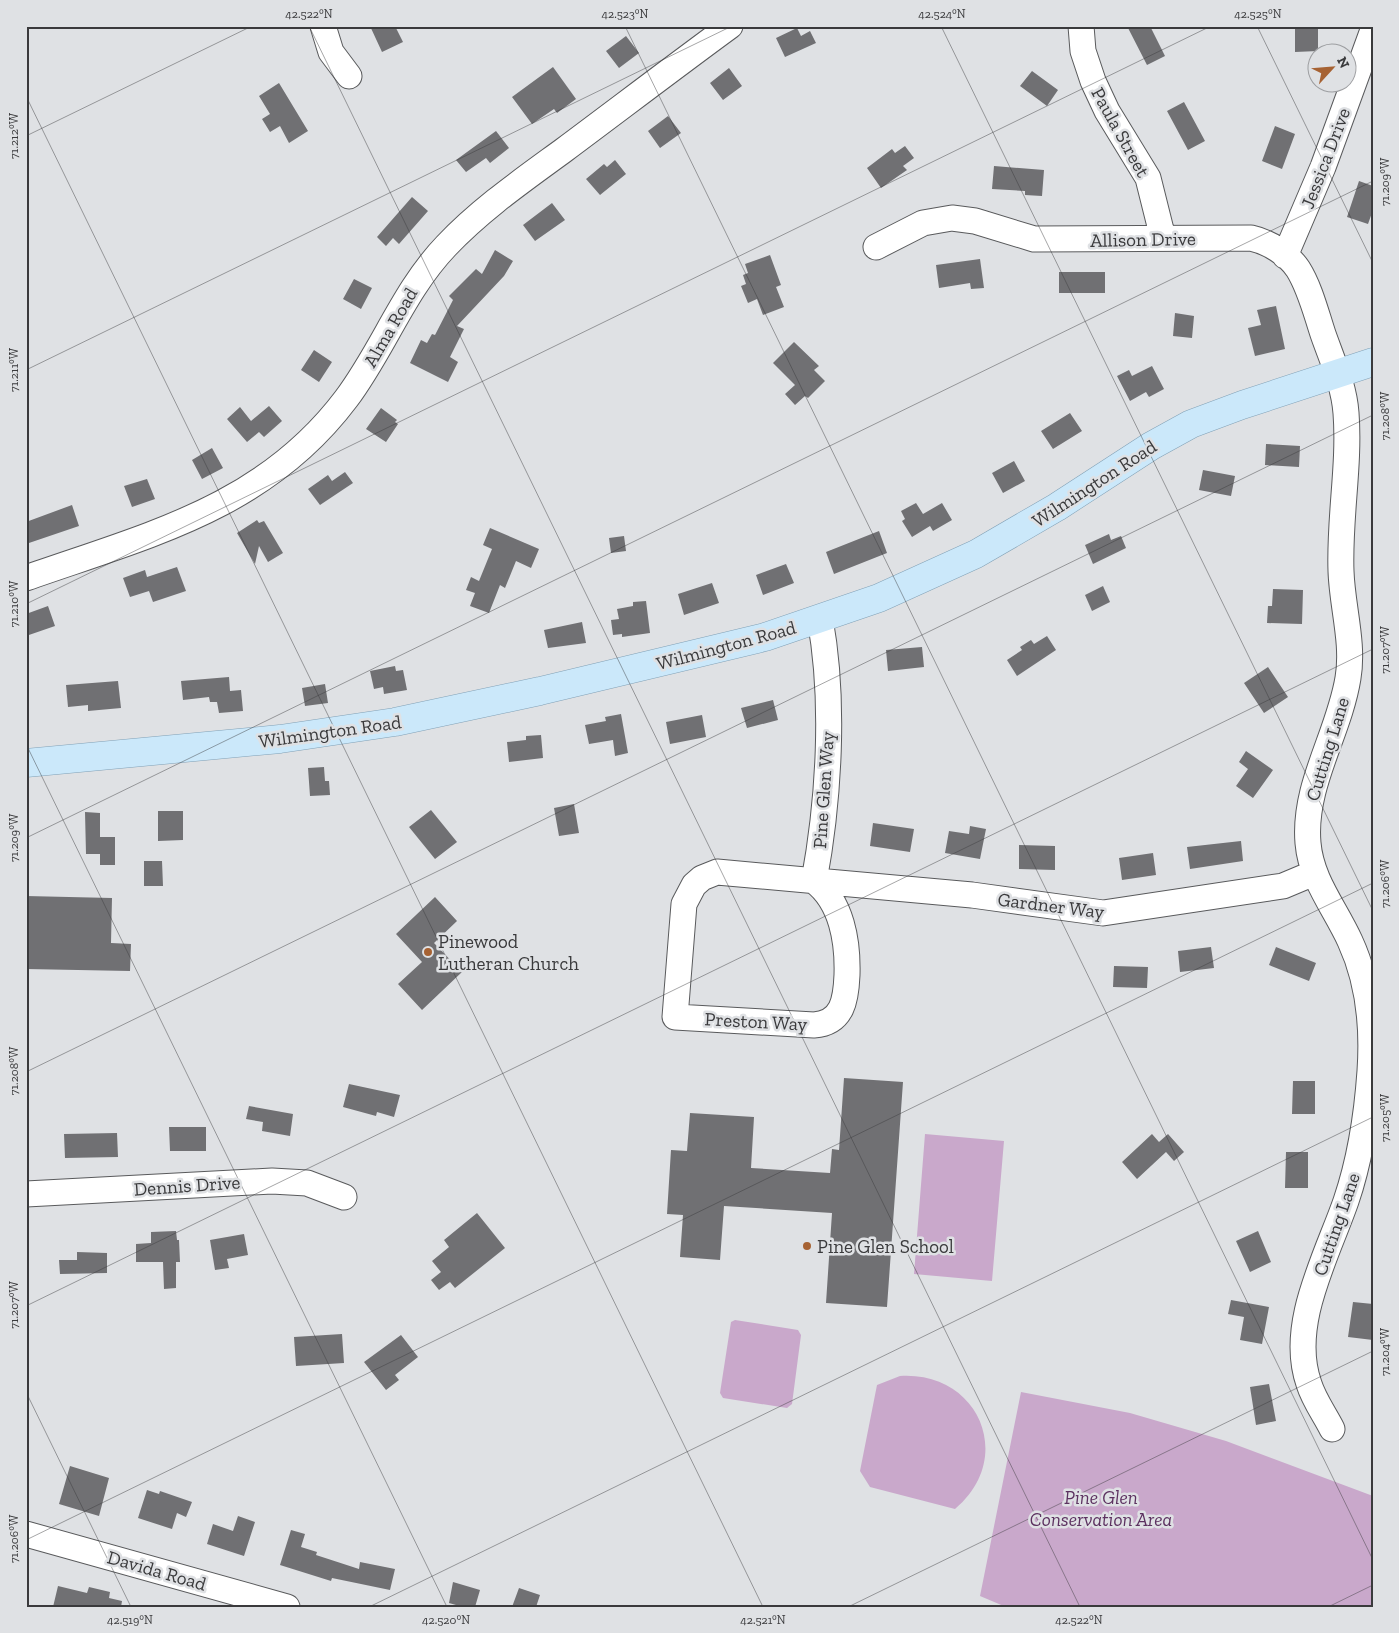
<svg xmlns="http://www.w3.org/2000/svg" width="1399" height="1633" viewBox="0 0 1399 1633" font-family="'Zilla Slab',serif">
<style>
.green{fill:#c9a8cb}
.building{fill:#707073}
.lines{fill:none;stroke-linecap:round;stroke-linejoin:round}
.minor-casing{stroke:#595a5c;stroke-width:27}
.major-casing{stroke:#82a1b6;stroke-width:29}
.minor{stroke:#fff;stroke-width:25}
.major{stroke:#cbe8fa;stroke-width:28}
.ticks{fill:none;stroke:#3a3a3c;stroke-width:1;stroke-opacity:0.45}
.poi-dot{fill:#a66233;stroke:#dfe1e4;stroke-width:2}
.labels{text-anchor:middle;stroke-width:5;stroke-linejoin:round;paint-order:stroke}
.street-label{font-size:19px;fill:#3a3a3c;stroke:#dfe1e4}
.poi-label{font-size:19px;fill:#3a3a3c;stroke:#dfe1e4;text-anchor:start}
.park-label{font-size:19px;font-style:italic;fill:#5c3160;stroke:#dfe1e4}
.neatline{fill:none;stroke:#3a3a3c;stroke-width:2}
.ticks-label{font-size:12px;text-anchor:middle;fill:#3a3a3c}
</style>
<rect width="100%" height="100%" fill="#dfe1e4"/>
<path class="green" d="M925,1134L1004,1141L992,1281L914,1274Z
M735,1320L798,1330L801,1335L792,1404L787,1408L723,1398L720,1393L731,1322Z
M900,1376C979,1371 1016,1458 955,1509L870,1487L860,1471L877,1385Z
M1021,1392L1130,1413L1226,1441L1373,1496V1607H1006L980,1596Z"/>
<path class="building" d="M370,26H395L403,42L382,52Z
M1127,26H1150L1165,56L1147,65Z
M1295,26H1318V51L1295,52Z
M797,28L801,36L810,31L816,43L785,57L776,38Z
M626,36L639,53L619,68L606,51Z
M553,67L576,99L557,113L554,109L532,124L512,97Z
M729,68L742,86L723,100L710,83Z
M1032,71L1058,90L1047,106L1020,86Z
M279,83L308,131L289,143L280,126L270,132L262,119L270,114L259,96Z
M1184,102L1205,141L1188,150L1167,111Z
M668,116L681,133L660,148L648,131Z
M1275,126L1295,134L1282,169L1262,161Z
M496,131L509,148L490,163L486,158L466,172L456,160Z
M905,146L914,158L903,166L907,170L881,188L867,168L892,149L895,153Z
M615,160L626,174L600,195L586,179L604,164L607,167Z
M994,166L1044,170L1042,196L1025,195V191L992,189Z
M1359,181L1373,186V210L1368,224L1347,217Z
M412,197L428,211L399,244L393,238L386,246L377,237Z
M552,203L565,220L535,241L523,225Z
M495,250L513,261L504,276L457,326L464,329L450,357L458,362L448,382L410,363L421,340L427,343L432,334L435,335L453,300L449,296L476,269L482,274Z
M770,255L781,285L776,287L784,307L763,315L757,299L748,303L741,286L746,284L743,275L748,273L745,264Z
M980,259L984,288L971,289L970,283L939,288L936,265Z
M1059,272H1105V293H1059Z
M354,279L372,288L361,309L343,299Z
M1276,306L1285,349L1255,356L1248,328L1261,325L1257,310Z
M1175,313L1194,316L1192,338L1173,336Z
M794,342L819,366L814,370L825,381L808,398L805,396L795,405L785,394L795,385L773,363Z
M314,350L332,362L319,382L301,370Z
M1152,366L1164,389L1149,397L1146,392L1130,401L1117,376L1129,370L1132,376Z
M269,406L282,421L264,437L259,432L247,442L227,419L240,407L251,421Z
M381,408L397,420L395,422L398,424L386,442L366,429Z
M1070,413L1082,431L1053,449L1041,431Z
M1266,444L1300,446L1299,467L1265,465Z
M212,448L223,468L202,479L192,460Z
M1014,461L1025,481L1003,493L992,473Z
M1203,470L1235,476L1231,496L1199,490Z
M345,472L353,483L320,505L308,489L328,475L332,481Z
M147,479L155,499L132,507L124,486Z
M916,503L923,514L942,503L952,520L933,531L930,526L912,537L902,521L905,519L901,511Z
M72,505L79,526L26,544V522Z
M257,520L259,523L264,521L283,553L268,562L259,546L255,564L237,533Z
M490,528L539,549L531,568L516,561L505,588L500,585L489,613L470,606L475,593L466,590L471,577L479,581L492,549L483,545Z
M879,531L887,553L834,574L826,552Z
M1109,534L1111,540L1121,536L1126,548L1093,564L1085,545Z
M624,536L626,551L611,553L609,538Z
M786,564L794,583L763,595L756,575Z
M177,567L186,591L153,602L149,591L130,597L123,578L145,570L147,577Z
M712,583L719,603L684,615L678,594Z
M1103,586L1110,602L1092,611L1085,595Z
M1273,589L1303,590L1302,624L1267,623L1268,606H1272Z
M646,601L650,633L622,637V634L613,635L611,620L619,619L617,609L633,606V602Z
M48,606L55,626L26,636V614Z
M582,622L586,643L548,648L544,630Z
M1047,636L1056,650L1017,676L1007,660L1022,650L1020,647L1031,640L1034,644Z
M922,647L924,667L888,671L886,650Z
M395,666L396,671L403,670L407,690L384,694L383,687L374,689L370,671Z
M1268,667L1288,697L1264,713L1244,683Z
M229,677L230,691L241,690L243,711L219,713L217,702H210L209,697L183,700L181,681Z
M118,681L121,708L88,711V705L68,707L66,685Z
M325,684L328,703L305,706L302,688Z
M773,700L778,720L747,728L741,708Z
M621,714L628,753L615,756L613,740L589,744L585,725L606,721L605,717Z
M702,715L706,737L670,744L666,722Z
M541,735L543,758L509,762L507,742L526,740V736Z
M1246,751L1273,770L1253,798L1236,786L1248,769L1239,762Z
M324,767L325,781H329L330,795L310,796L308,768Z
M574,804L579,833L559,836L554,808Z
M431,810L457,842L435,859L409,827Z
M158,811H183V840L158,841Z
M85,812L100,813V837H115V865H100V854H86Z
M873,823L914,829L910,852L870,846Z
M970,826L986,829L980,859L945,853L949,831L969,834Z
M1241,841L1243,861L1190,869L1187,847Z
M1019,845L1055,846V870L1019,869Z
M1153,853L1156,875L1122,880L1119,858Z
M144,861H162L163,886H144Z
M26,896L112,898L111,943L131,944L130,971L26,969Z
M435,897L457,921L434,943L462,972L422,1010L398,984L422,962L396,934Z
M1211,947L1214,968L1180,972L1178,951Z
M1276,947L1316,963L1309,981L1269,965Z
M1114,966L1148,967L1147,988L1113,987Z
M844,1078L903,1082L887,1307L826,1303L832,1213L724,1206L720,1260L680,1257L683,1215L667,1214L671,1150L687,1151L690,1113L754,1117L751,1168L830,1173L832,1149L839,1150Z
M1293,1081H1315V1114H1292Z
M349,1084L400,1095L394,1117L377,1112L376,1116L343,1107Z
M249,1106L293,1114L290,1136L262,1131L263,1122L246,1119Z
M169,1127H206V1151H170Z
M117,1133L118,1157L65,1158L64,1134Z
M1152,1134L1159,1142L1168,1134L1184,1152L1174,1161L1166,1152L1137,1179L1122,1162Z
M1286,1152H1308V1188H1285Z
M477,1213L505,1248L455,1288L450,1282L439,1290L431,1280L441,1272L432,1261L449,1247L444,1240Z
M176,1231L177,1240H179L180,1262H176V1288L164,1289L163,1262H136V1244L151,1243V1232Z
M1258,1231L1271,1262L1250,1272L1236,1241Z
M244,1234L248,1255L227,1259L229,1268L215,1270L210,1240Z
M77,1252L107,1253V1273L60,1274L59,1260H77Z
M1231,1300L1269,1307L1262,1344L1240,1340L1244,1317L1228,1314Z
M1353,1302L1373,1304V1340L1348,1337Z
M342,1334L344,1363L296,1366L294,1337Z
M401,1335L418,1357L395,1375L399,1380L386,1390L364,1362Z
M1269,1384L1276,1421L1256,1425L1250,1387Z
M70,1466L109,1478L99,1516L59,1504Z
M147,1490L159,1494L160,1491L192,1502L186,1517L177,1513L172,1529L138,1518Z
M238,1516L255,1522L244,1556L207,1544L213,1524L233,1531Z
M291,1530L305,1534L301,1547L317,1552L316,1555L359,1569L360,1562L395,1569L390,1590L332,1578L331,1581L280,1565Z
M453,1582L480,1590L475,1607H463L449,1603Z
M58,1586L87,1593L89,1587L110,1592L109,1598L122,1601L121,1607H53Z
M519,1588L540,1595L536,1607H512Z"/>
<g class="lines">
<defs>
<path id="minor" d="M323,26L331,52L349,76
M1081,26L1083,51L1093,81L1107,111L1148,178L1163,238
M876,247L923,223L952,218L975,221L1034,239L1251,238C1269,242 1288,254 1298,269C1310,288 1316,313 1323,334C1332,360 1344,385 1346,413C1350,465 1339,518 1341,571C1342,606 1354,643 1348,678C1339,734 1303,785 1308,843C1311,880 1335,908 1350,941C1369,982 1373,1027 1370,1071C1367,1114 1360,1160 1346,1201C1327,1256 1288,1325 1309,1384C1314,1400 1325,1415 1332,1429
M1285,256L1323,167L1373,30
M26,578C148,535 264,508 346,399C383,350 403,291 446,246C481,209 523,180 564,150C619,109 674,67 730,26
M814,881C842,902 848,942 847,975C846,999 843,1023 814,1025L675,1017L684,904L694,885L702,878L717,872L972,895L1103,913L1283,886L1314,873
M814,881C829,800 835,701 820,619
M26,1194L272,1181L307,1183L344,1197
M26,1534L287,1607"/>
<path id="major" d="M26,763L280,739L395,722L540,691L765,637L879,598L976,554L1057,507L1151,446L1191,424L1242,405L1373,362"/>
</defs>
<use href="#minor" class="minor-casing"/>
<use href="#major" class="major-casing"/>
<use href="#minor" class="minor"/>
<use href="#major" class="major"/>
</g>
<path class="ticks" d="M309,26L1080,1607M625,26L1373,1560M941,26L1373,911M1257,26L1373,263M26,96L763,1607M26,136L252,26M26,370L732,26M26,604L1211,26M26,744L447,1607M26,838L1373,181M26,1072L1373,415M26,1306L1373,649M26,1392L131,1607M26,1540L1373,883M369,1607L1373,1117M848,1607L1373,1351M1328,1607L1373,1585"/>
<g class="poi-dot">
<circle cx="428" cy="952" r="5"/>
<circle cx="807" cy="1246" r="5"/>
</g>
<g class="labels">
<g class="street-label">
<text transform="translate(1121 132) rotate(61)" y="7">Paula Street</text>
<text transform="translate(1325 158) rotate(-69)" y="7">Jessica Drive</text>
<text transform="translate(1143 239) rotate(-1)" y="7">Allison Drive</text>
<text transform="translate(390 327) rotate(-60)" y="7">Alma Road</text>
<text transform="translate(1094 483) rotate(-33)" y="7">Wilmington Road</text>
<text transform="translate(726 645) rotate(-15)" y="7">Wilmington Road</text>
<text transform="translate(330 731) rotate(-8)" y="7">Wilmington Road</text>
<text transform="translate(1327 749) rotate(-73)" y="7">Cutting Lane</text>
<text transform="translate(823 790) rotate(-86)" y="7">Pine Glen Way</text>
<text transform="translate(1051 905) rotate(7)" y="7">Gardner Way</text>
<text transform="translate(756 1021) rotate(3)" y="7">Preston Way</text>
<text transform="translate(187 1185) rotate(-4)" y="7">Dennis Drive</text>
<text transform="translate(1336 1224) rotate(-71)" y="7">Cutting Lane</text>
<text transform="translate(157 1570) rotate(16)" y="7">Davida Road</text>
</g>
<g class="poi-label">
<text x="438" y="948">Pinewood<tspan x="438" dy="22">Lutheran Church</tspan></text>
<text x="817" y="1253">Pine Glen School</text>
</g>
<g class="park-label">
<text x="1101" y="1504">Pine Glen<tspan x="1101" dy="22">Conservation Area</tspan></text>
</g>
</g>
<rect width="1399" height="1633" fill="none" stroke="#dfe1e4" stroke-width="55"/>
<g transform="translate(1332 68) rotate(64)"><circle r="24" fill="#dfe1e4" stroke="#9d9ea1"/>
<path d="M0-4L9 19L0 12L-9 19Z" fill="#a66233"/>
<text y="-8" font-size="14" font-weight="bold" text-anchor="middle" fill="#3a3a3c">N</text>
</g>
<rect x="28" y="28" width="1344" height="1578" class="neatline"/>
<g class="ticks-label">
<text x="309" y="18">42.522°N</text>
<text x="625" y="18">42.523°N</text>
<text x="942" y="18">42.524°N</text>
<text x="1258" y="18">42.525°N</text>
<text transform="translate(14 136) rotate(-90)" y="4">71.212°W</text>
<text transform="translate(1385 182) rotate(-90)" y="4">71.209°W</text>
<text transform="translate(14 370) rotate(-90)" y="4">71.211°W</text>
<text transform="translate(1385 416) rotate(-90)" y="4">71.208°W</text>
<text transform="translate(14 604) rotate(-90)" y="4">71.210°W</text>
<text transform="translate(1385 650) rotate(-90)" y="4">71.207°W</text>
<text transform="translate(14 838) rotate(-90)" y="4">71.209°W</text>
<text transform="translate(1385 884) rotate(-90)" y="4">71.206°W</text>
<text transform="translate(14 1071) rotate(-90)" y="4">71.208°W</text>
<text transform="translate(1385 1118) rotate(-90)" y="4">71.205°W</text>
<text transform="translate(14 1305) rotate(-90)" y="4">71.207°W</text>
<text transform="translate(1385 1352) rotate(-90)" y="4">71.204°W</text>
<text transform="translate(14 1539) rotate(-90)" y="4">71.206°W</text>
<text x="130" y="1624">42.519°N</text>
<text x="446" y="1624">42.520°N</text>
<text x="763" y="1624">42.521°N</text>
<text x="1079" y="1624">42.522°N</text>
</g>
</svg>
